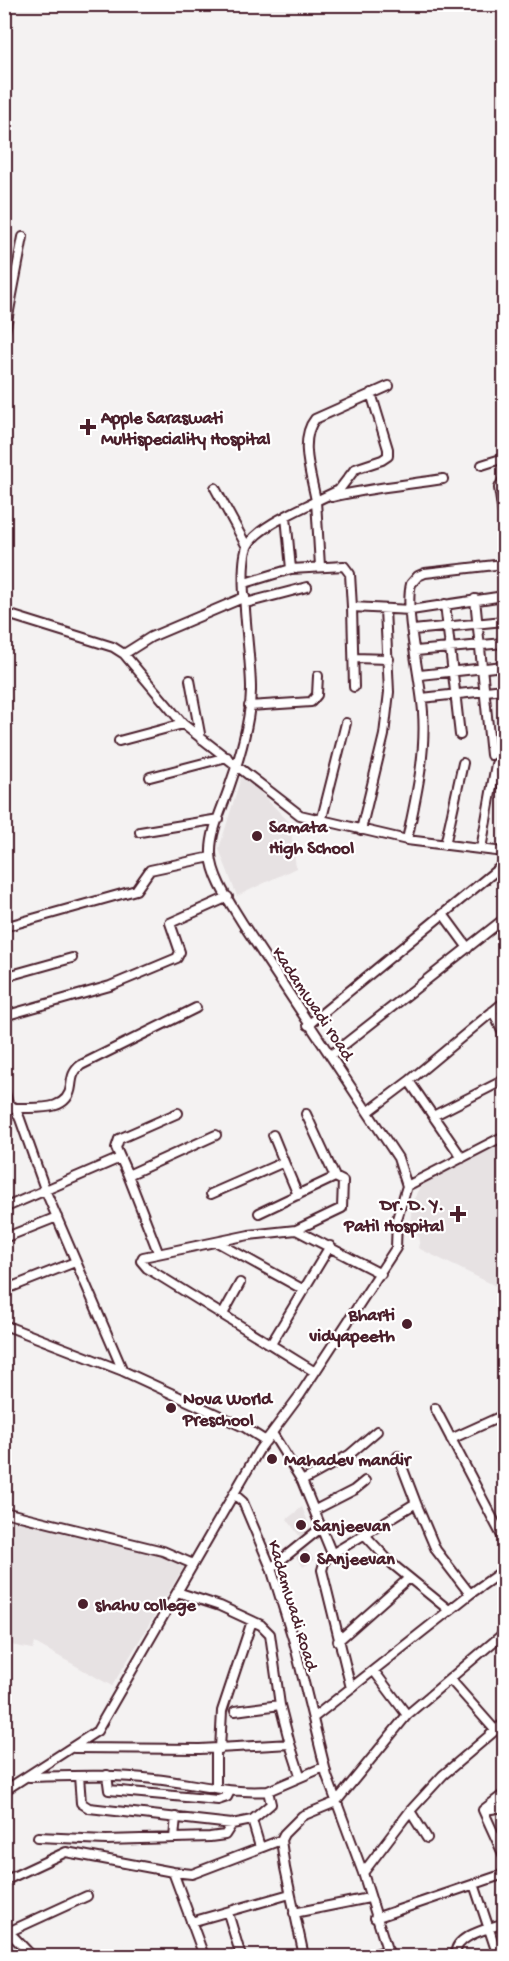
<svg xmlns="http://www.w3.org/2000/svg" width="509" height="1961" viewBox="0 0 509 1961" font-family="'Gochi Hand',sans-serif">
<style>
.built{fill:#e7e2e3}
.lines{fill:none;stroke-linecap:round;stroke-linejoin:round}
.minor-casing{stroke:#4a1f2b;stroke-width:12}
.minor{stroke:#fff;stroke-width:8}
.poi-dot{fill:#4a1f2b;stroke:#fff;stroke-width:2}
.labels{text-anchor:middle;stroke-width:4.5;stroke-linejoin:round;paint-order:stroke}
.poi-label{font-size:18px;font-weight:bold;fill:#4a1f2b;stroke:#fff;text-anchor:start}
.street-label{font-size:18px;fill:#4a1f2b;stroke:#fff}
</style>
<rect width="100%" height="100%" fill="#f4f2f2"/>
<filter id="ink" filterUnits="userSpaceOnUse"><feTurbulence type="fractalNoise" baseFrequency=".0167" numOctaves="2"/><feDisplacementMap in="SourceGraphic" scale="12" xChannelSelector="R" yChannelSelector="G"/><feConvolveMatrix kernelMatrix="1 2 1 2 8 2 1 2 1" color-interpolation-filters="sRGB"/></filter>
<g filter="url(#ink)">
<path class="built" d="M242,774L290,823L296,868L237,896L219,849Z
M504,1141V1290L418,1248L420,1239L410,1225L412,1203L423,1183Z
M302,1507L312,1532L300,1537L287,1519Z
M5,1518L154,1553L185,1565L112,1686L35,1643L33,1649L5,1644Z
M306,1548L314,1560L303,1567L296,1557Z"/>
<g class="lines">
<defs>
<path id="minor" d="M4,337L23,237
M482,465L504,458
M504,478L499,488L504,521
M215,488L247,547
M332,497C369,488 405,485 443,479
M316,501L339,490L355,469L382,460L388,456V449L371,393
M316,501L320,566
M286,516L291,569
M245,583L291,569L344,566L350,574L352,607L411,610L504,596
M503,596L504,608
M475,599L491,755
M246,603L307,587
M445,604L460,735
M352,607L354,687
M4,613L113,647L124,654L183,724L300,815L407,840L504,852
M413,630L504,621
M416,651L504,643
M124,654L151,637L245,597
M354,658L389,659
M420,675L504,666
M190,680L201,739
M422,698L504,689
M249,706L311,702L317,695L318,676
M119,741L183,724
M150,777L227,757
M321,822L346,723
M361,830L384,735L389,692L385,609
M140,832L219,819
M407,840C416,797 426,756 423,712C421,680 404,611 411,584L418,576L425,573L504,564
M445,845L463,763
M481,849L496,764
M443,914L468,948
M4,927L136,890L150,870L211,857
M4,977L72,958
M493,1011L504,1036
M4,1016L110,986L177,958L180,952L170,923L228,897
M308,1025L504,864
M331,1055L504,919
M409,1081L504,1002
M4,1089L8,1104
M4,1103L15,1108L20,1119L46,1192L123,1371L244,1427L266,1441
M15,1108C35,1107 68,1113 71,1086C72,1077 73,1071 81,1065L196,1008
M368,1112L409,1081L462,1158
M435,1115L504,1080
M284,1162L298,1195
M128,1175L116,1148L119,1139L178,1113
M407,1186L504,1136
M211,1194L284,1162L273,1135
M4,1208L120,1158
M259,1213L335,1177
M296,1230L342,1208L343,1181L335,1177L306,1114
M4,1238L57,1217
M217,1242L304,1290
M158,1252L128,1175L216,1135
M4,1290L75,1262
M223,1314L240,1283
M4,1325L123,1371
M271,1344L330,1246
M315,1372L147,1268L141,1261L143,1257L249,1235L296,1230L381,1274
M435,1408L504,1540
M272,1433L302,1481L332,1554
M451,1439L504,1415
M398,1456L416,1503
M302,1481L349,1455L377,1431
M235,1495L243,1502L271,1568L294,1642L327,1776L363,1873L389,1956
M315,1510L354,1490L365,1481
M4,1512L163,1551L193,1564
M364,1534L391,1563L450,1611
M271,1568L322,1527
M177,1592L220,1606L261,1625L270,1634L280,1705L290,1744
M338,1641L409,1578
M374,1671L407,1715
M450,1679L495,1730
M351,1688L322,1570L325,1560L332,1554L416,1503L436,1550L470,1594
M235,1711L280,1705
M313,1718L470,1594L504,1570
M74,1748L200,1749L290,1744L300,1775
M216,1749V1788
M220,1749L222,1711L252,1621
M107,1775L109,1790L218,1800L227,1797L230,1791
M79,1776L81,1803L89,1808L232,1824L252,1820L271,1804L268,1791
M29,1777C71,1776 112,1774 154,1779C192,1783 230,1794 268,1791L324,1767
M4,1791L97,1731L259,1450L300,1395L396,1248L397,1219L407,1186L398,1158L243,924C231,904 212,878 211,854C210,832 222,809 229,788C240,757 250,724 251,691C252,659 236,569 248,545C258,527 298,510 316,501C312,477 298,440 315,419L389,386
M504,1794L483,1810L504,1856
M485,1810L504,1807
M410,1811L427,1838
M252,1820L260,1847
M38,1837L106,1840L210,1837L225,1835L232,1824
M174,1838L176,1817
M173,1872L192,1874L281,1840
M363,1873L410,1811L443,1775L504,1723
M4,1881L66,1852L173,1872L204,1956
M474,1884L498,1956
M228,1913L241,1956
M294,1913L369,1898
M375,1918L504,1874
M191,1922L290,1894
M9,1932L32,1956
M4,1934L87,1896
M304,1956L285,1868L281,1840L284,1834L302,1816L336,1802L407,1715L504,1633
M369,1956L388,1950
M456,1956C452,1936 488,1929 504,1923"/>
</defs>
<use href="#minor" class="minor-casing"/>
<use href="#minor" class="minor"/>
</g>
</g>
<g class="poi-dot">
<path d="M85 418h6v6h6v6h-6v6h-6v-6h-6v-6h6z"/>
<circle cx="257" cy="836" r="6"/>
<path d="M455 1205h6v6h6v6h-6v6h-6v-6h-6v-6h6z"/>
<circle cx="407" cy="1324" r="6"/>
<circle cx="171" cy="1408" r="6"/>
<circle cx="272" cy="1459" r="6"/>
<circle cx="301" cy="1525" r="6"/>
<circle cx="305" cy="1558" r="6"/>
<circle cx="83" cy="1604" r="6"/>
</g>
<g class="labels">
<g class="poi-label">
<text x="101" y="423">Apple Saraswati<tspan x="101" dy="21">Multispeciality Hospital</tspan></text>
<text x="269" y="832">Samata<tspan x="269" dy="21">High School</tspan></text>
<text x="444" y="1210" text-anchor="end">Dr. D. Y.<tspan x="444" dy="21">Patil Hospital</tspan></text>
<text x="395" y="1320" text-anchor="end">Bharti<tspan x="395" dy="21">vidyapeeth</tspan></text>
<text x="183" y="1404">Nova World<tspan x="183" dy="21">Preschool</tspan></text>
<text x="284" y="1465">Mahadev mandir</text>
<text x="313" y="1531">Sanjeevan</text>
<text x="317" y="1564">SAnjeevan</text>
<text x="95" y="1610">shahu college</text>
</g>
<g class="street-label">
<text transform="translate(314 1003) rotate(56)" y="6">Kadamwadi road</text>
<text transform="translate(294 1605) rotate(73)" y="6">Kadamwadi Road</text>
</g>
</g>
<rect width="509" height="1961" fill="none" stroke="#fff" stroke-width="24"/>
<rect x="12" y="12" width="485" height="1937" fill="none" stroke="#4a1f2b" stroke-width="2" filter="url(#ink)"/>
</svg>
